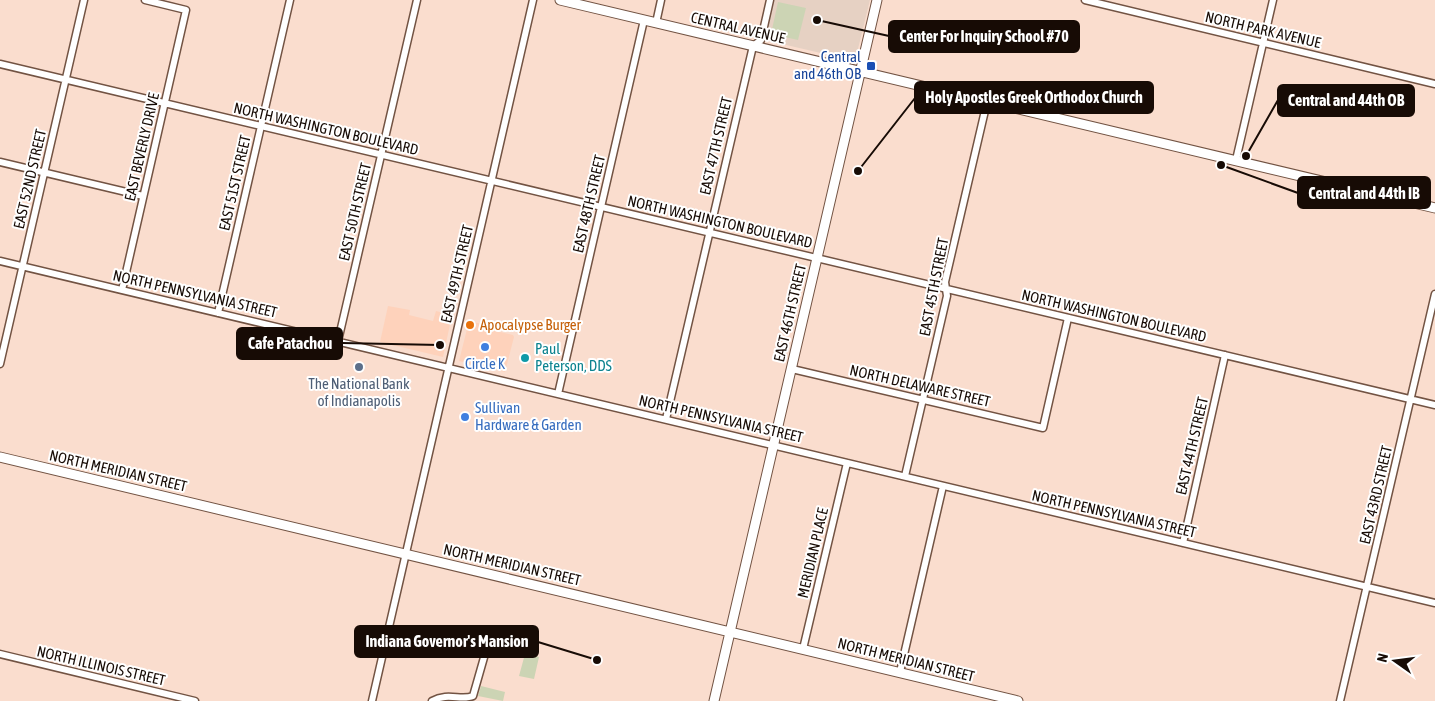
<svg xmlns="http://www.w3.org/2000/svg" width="1435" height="701" viewBox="0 0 1435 701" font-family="'Asap Condensed',sans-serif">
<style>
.built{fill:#fed2bb}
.education{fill:#e6d1c3}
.green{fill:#ccd4b4}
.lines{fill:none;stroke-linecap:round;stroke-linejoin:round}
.minor-casing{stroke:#725343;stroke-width:9}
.major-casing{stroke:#725343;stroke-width:11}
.minor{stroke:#fff;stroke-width:6}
.major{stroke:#fff;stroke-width:9}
.transit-dot{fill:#1a4fb4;stroke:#fff;stroke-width:2}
.food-dot{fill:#e8710a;stroke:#fff;stroke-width:2}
.shop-dot{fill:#3f7fe0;stroke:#fff;stroke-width:2}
.culture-dot{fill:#0f9aa8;stroke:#fff;stroke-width:2}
.service-dot{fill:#5c6f8a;stroke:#fff;stroke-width:2}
.labels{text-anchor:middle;stroke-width:4;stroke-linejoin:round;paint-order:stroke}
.street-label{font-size:15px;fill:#170b05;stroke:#fff}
.transit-label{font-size:15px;fill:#164399;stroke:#fff;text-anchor:end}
.food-label{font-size:15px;fill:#c56008;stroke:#fff;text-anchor:start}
.culture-label{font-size:15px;fill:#0d838f;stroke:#fff;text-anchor:start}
.shop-label{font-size:15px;fill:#366cbe;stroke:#fff}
.service-label{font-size:15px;fill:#4e5e75;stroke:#fff}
.leader{fill:none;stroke:#170b05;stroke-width:2}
.callout-dot{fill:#170b05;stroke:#fff;stroke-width:2}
.callout{fill:#170b05;stroke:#170b05;stroke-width:2}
.callout-label{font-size:16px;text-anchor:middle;font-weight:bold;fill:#fff}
</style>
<rect width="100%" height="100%" fill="#faddce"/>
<path class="built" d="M388,306L410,310L409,315L433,321L436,311L452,315L443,357L380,342Z
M469,321L491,326V330L513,335L514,337L505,372L459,361Z"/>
<path class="education" d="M774,0H870L855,61L765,40Z"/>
<path class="green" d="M778,2L806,8L798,40L771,34Z
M525,654L539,657L534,679L519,676Z
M481,686L505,692L503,701L478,696Z"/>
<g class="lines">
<defs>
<path id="minor" d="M1085,0L1435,84
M656,23L661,0
M0,64L1435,405
M1236,160L1273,0
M0,162L143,196
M0,261L1435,603
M122,290L186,10L145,0
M218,313L290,0
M338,341L417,0
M0,364L84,0
M792,369L1043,428L1068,318
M558,394L644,20
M666,419L753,46L761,40L770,0
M905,476L947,296L945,282L987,102
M1183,543L1225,355
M803,649L847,463
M0,654L195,701
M900,672L943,486
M372,701L533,0
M432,701C448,692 461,701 473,696L485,654
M1340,701L1435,294"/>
<path id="major" d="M560,0L1435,208
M0,457L1018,701
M714,701L877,0"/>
</defs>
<use href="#minor" class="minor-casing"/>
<use href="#major" class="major-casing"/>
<use href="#minor" class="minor"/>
<use href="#major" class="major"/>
</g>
<rect class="transit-dot" x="866" y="61" width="10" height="10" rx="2.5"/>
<circle class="food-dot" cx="470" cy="325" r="5"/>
<g class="shop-dot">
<circle cx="485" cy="347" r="5"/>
<circle cx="465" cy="417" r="5"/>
</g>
<circle class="culture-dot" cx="525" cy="358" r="5"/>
<circle class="service-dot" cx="359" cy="367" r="5"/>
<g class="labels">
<g class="street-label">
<text transform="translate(738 28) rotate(13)" y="5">CENTRAL AVENUE</text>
<text transform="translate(1263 30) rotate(13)" y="5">NORTH PARK AVENUE</text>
<text transform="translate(326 129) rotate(13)" y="5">NORTH WASHINGTON BOULEVARD</text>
<text transform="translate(716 146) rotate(-77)" y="5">EAST 47TH STREET</text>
<text transform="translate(142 147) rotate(-77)" y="5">EAST BEVERLY DRIVE</text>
<text transform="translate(30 179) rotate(-77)" y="5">EAST 52ND STREET</text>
<text transform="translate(235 183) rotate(-77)" y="5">EAST 51ST STREET</text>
<text transform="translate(589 204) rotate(-77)" y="5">EAST 48TH STREET</text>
<text transform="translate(355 212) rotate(-77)" y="5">EAST 50TH STREET</text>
<text transform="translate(720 222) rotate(13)" y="5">NORTH WASHINGTON BOULEVARD</text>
<text transform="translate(457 274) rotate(-77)" y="5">EAST 49TH STREET</text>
<text transform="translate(934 287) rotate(-79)" y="5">EAST 45TH STREET</text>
<text transform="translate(195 294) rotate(13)" y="5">NORTH PENNSYLVANIA STREET</text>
<text transform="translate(790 313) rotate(-77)" y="5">EAST 46TH STREET</text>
<text transform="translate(1114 316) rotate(13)" y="5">NORTH WASHINGTON BOULEVARD</text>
<text transform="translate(920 386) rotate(13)" y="5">NORTH DELAWARE STREET</text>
<text transform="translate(721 419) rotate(13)" y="5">NORTH PENNSYLVANIA STREET</text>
<text transform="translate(1192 446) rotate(-77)" y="5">EAST 44TH STREET</text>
<text transform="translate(118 471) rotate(13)" y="5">NORTH MERIDIAN STREET</text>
<text transform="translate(1376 495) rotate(-77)" y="5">EAST 43RD STREET</text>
<text transform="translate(1114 514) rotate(13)" y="5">NORTH PENNSYLVANIA STREET</text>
<text transform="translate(813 553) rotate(-77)" y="5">MERIDIAN PLACE</text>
<text transform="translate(512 565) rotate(13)" y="5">NORTH MERIDIAN STREET</text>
<text transform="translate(906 660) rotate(14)" y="5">NORTH MERIDIAN STREET</text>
<text transform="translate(101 666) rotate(13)" y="5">NORTH ILLINOIS STREET</text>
</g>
<g class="transit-label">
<text x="861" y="62">Central<tspan x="861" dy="17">and 46th OB</tspan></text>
</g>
<g class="food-label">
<text x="480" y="330">Apocalypse Burger</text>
</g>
<g class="culture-label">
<text x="535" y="354">Paul<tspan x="535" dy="17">Peterson, DDS</tspan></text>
</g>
<g class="shop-label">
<text x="485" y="369">Circle K</text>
<text x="475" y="413" text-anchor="start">Sullivan<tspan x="475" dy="17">Hardware &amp; Garden</tspan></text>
</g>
<g class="service-label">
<text x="359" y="389">The National Bank<tspan x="359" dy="17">of Indianapolis</tspan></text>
</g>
</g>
<path class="leader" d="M817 20L889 36M858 171L915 98M1246 156L1278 100M1221 165L1298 193M440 345L342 343M597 660L538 642"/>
<g class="callout-dot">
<circle cx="817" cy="20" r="5"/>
<circle cx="858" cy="171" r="5"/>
<circle cx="1246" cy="156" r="5"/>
<circle cx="1221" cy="165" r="5"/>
<circle cx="440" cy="345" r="5"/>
<circle cx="597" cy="660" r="5"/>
</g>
<g class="callout">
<rect x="889" y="21" width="190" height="31" rx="5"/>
<rect x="915" y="82" width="238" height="31" rx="5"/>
<rect x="1278" y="85" width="136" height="31" rx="5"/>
<rect x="1298" y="177" width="132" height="31" rx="5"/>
<rect x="237" y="328" width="105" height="31" rx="5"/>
<rect x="355" y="626" width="183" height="31" rx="5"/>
</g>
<g class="callout-label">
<text x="984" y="42">Center For Inquiry School #70</text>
<text x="1034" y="103">Holy Apostles Greek Orthodox Church</text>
<text x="1346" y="106">Central and 44th OB</text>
<text x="1364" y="199">Central and 44th IB</text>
<text x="290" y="349">Cafe Patachou</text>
<text x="447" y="647">Indiana Governor's Mansion</text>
</g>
<g transform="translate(1395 661) rotate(284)" stroke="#ffffff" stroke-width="4" paint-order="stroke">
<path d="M0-4L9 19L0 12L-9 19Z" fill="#170b05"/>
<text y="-8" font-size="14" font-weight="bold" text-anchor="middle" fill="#170b05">N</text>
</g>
</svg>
